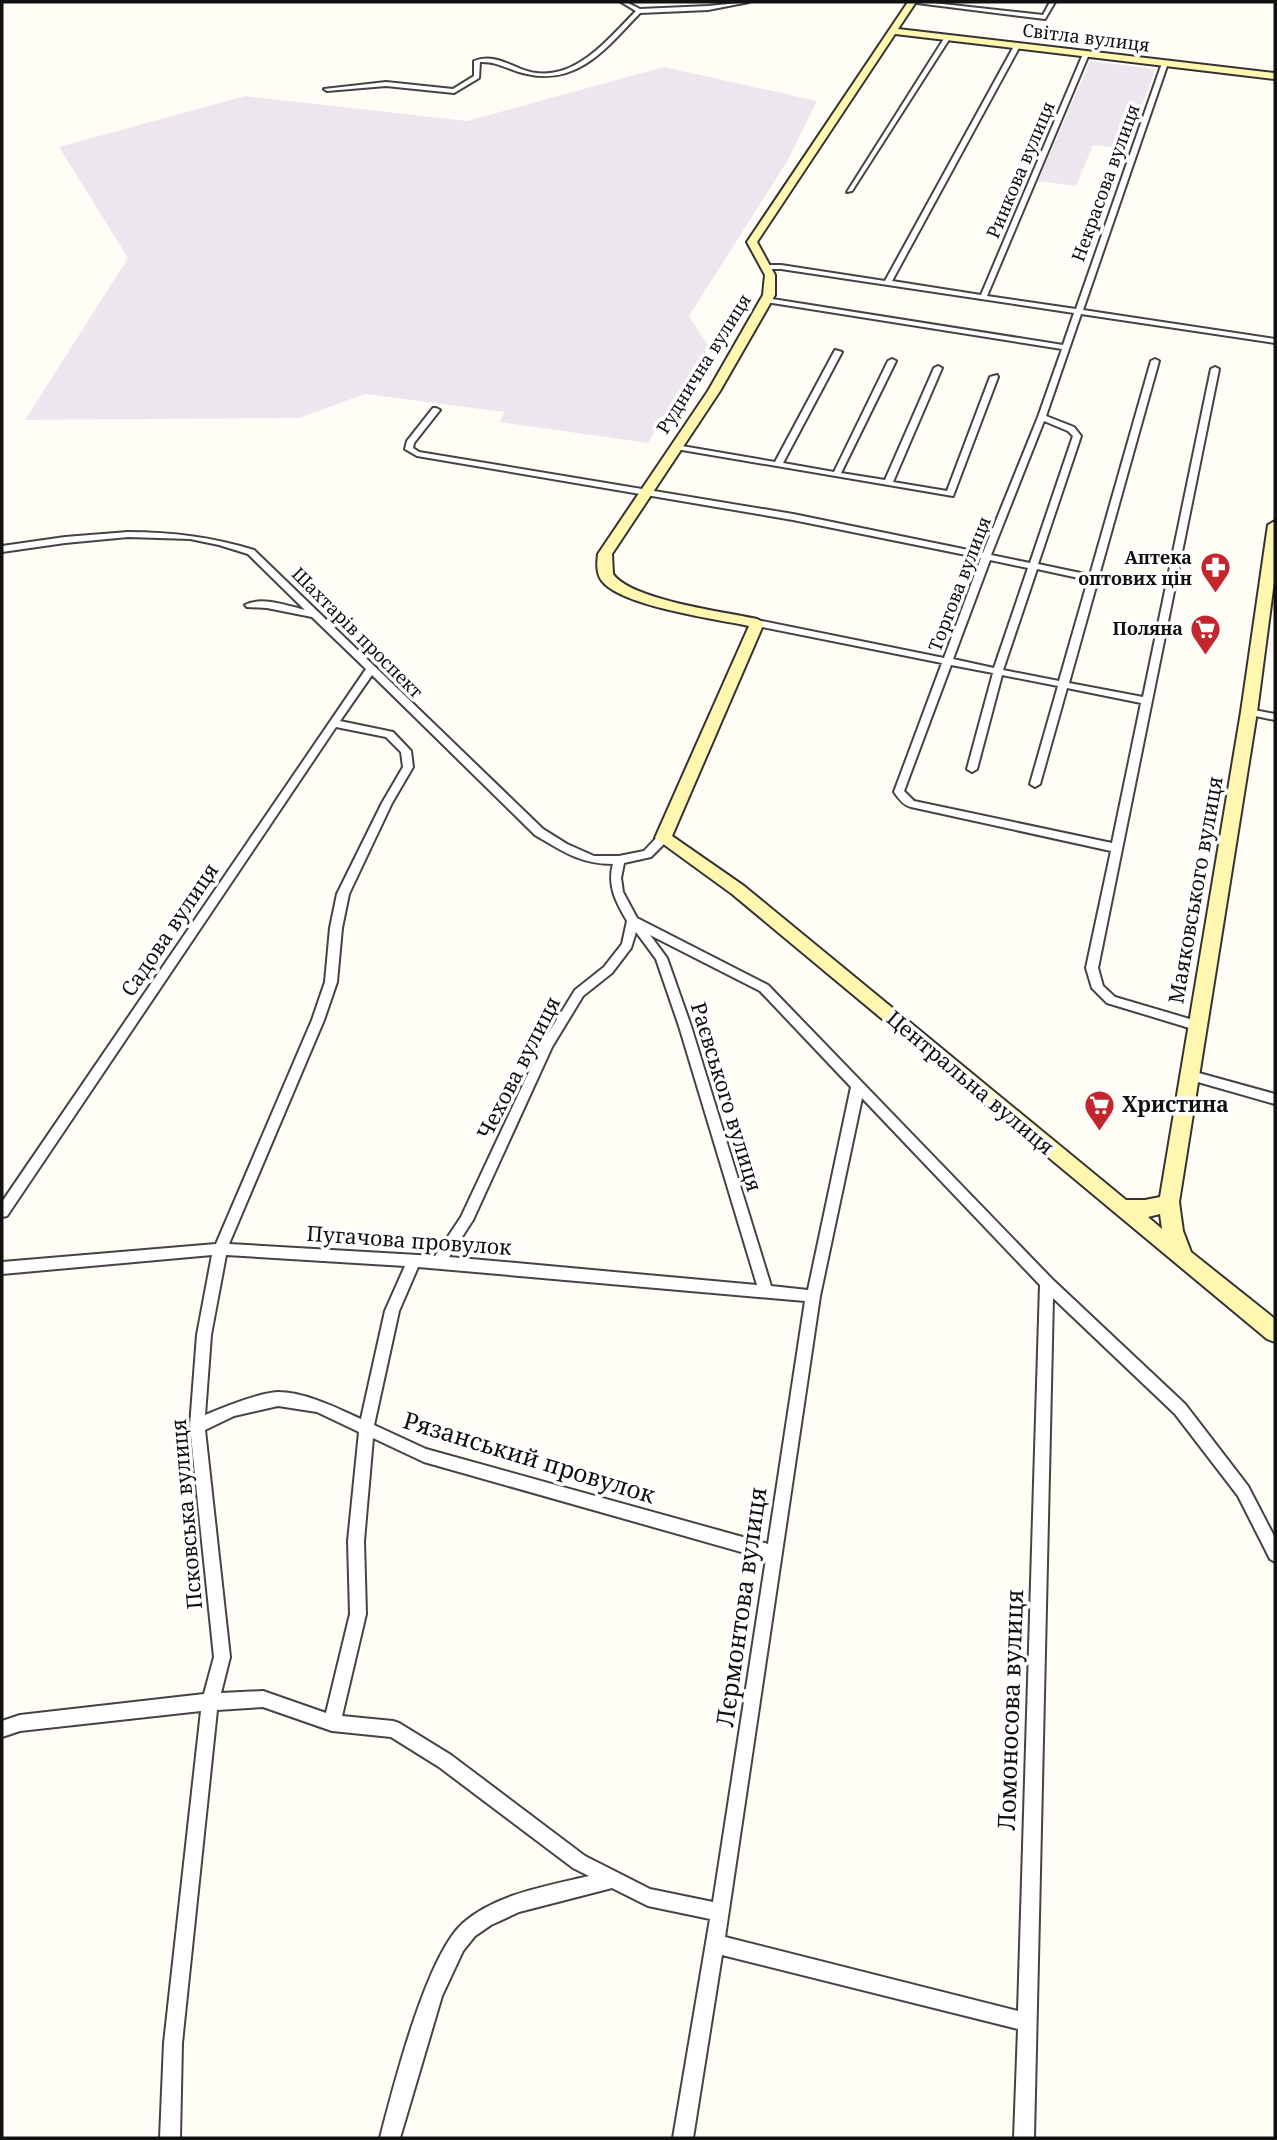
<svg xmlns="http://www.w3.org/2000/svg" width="1277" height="2140" viewBox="0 0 1277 2140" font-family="'Noto Serif',serif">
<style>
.industrial{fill:#eee6ef}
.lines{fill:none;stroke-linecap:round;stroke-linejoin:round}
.street-casing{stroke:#444;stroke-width:4}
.secondary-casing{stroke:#333;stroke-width:4}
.street{fill:#fff;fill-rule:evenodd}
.secondary{fill:#fff6b0;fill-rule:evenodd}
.labels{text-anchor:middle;stroke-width:7;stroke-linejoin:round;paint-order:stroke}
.far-street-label{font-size:18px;fill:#111;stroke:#fff}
.far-poi-label{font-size:18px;font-weight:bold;fill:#111;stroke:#fff;text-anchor:end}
.street-label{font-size:21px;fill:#111;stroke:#fff}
.poi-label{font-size:21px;font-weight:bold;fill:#111;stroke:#fff;text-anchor:start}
.near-street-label{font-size:24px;fill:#111;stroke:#fff}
</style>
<rect width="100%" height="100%" fill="#fffdf5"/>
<path class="industrial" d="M1090,61L1155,69L1127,149L1093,145L1076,186L1038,181Z
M664,67L817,101L788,160L689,316L709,347L648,443L500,422L504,412L365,394L299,418L25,420L128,258L59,147L245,96L467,121Z"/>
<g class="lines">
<defs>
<path id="street" d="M621,2H626L640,9L708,6L749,2L708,10L640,13C608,46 579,86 527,74C510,71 498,61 480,62L479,78L454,93L386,86L327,91L324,89L386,82L453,89L474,76V61C491,54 506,63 521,69C570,88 605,42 636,11Z
M909,2H924L1043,15L1050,2H1055L1045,19Z
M945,37L950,38L852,191L847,192Z
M1017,44L1020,46L892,281L981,295L1083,54L1086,52L1089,54L987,296L1076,309L1162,63L1165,61L1168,63L1083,310L1275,339V343L1081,314L1046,416L1074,427L1081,436L1038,564L1090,575L1151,361L1155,359L1159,361L1069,683L1143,697L1211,369L1215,367L1219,369L1098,968L1103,986L1115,997L1200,1022L1202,1025L1196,1030L1107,1003L1092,988L1086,968L1111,851L911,807C904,806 898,798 894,792L942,663L757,626L752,623L757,620L944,658L981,558L793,520L417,456L405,449L407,441L433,408H436L440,410L414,443L413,448L419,452L793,514L983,553L1038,417L1062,349L766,302L762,300L766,298L1063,345L1074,313L781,269H766L763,267L766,265H781L885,281L1014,46ZM1044,421L1068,431L1073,436L1030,563L991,555ZM990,560L1028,568L994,668L953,659ZM1037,569L1088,580L1059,681L1003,670ZM951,665L993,673L967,769L972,772L977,769L1002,675L1058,686L1030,784L1035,787L1040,784L1067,688L1141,703L1112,843L914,801L904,791Z
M835,350L842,352L783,463L834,472L888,361L892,359L896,361L841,473L885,480L934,368L938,366L942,368L893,482L947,491L990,377L997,375L998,377L953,496L676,449L672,447L676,445L775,462Z
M128,532C172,532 212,537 254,550L543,829L567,844L594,856H619L644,851L659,835H667L668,838L667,841L651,857L624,863L621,878L623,892L637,918L768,985L1052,1279L1185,1404L1248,1486L1275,1538V1562L1270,1559L1238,1496L1175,1414L1053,1298L1034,2138H1014L1018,2029L722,1955L693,2138H673L710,1919L648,1906L612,1888L519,1912L491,1925L475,1936L463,1951L442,1996L400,2138H380C393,2088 426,1956 463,1923C496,1894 547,1886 589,1876L573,1868L439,1767L391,1737L332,1731L263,1707L217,1710L182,2043L180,2138H160L164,2043L201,1711L20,1731L2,1737V1721L20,1715L204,1694L214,1657L190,1426L197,1335L212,1255L2,1274V1262L216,1244L312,1020L325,982L330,928L337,894L382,803L403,767L401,752L386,737L336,727L7,1216L2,1217V1202L366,669L312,617L267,608L247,607L245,605C261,596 288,606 305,610L248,554L219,545L190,539L128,537L65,543L2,552V546L65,537ZM372,675L535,835C562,851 580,864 613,864C607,886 616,902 627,921L622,944L604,967L575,990L543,1042L461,1217L435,1256L229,1244L324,1020L337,982L342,928L349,894L392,803L413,767L411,751L393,732L340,721ZM636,932L656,959L679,1026L757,1285L449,1257L473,1220L552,1047L583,996L612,973L631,948ZM650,935L760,991L851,1087L808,1290L771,1286L691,1026L667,958ZM862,1098L1040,1285L1018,2011L725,1937L820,1296ZM226,1255L405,1266L385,1311L361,1419C337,1408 305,1392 278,1392C258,1393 224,1407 205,1415L211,1335ZM418,1267L805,1301L768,1544L426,1449L374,1425L399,1311ZM278,1406L317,1412L359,1432L348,1541L350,1614L326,1713L263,1691L221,1693L230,1657L205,1430L234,1416ZM373,1438L424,1462L766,1559L713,1902L650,1889L585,1856L451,1755L399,1723L393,1721L342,1716L366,1614L364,1541Z
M1249,709L1275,714V720L1246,714L1244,712Z
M1188,1070L1275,1094V1104L1184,1078L1182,1075L1184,1072Z"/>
<path id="secondary" d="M908,2H916L898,29L1275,73V79L895,34L757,242L775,275V295L720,391L612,554L613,574C631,600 725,612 757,619L764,623L672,836L744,886L1126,1200H1145L1160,1197L1241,712L1268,525L1275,521V574L1257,712L1179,1202L1183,1231L1191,1252L1275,1319V1342L1267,1339L732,894L655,838L749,626C716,619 621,606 602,581C596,573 597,563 598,554L708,391L763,295L765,275L747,242ZM1160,1214L1162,1229L1148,1217Z"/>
</defs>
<use href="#street" class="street-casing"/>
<use href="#secondary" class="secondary-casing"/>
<use href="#street" class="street"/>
<use href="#secondary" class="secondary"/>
</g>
<defs>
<symbol id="pharmacy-pin" viewBox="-11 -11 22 30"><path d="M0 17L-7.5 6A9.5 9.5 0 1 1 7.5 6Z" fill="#c4262e" stroke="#fff"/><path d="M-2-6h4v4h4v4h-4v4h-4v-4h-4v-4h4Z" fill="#fff"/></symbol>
<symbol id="supermarket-pin" viewBox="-11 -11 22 30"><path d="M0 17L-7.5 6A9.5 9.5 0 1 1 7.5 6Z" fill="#c4262e" stroke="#fff"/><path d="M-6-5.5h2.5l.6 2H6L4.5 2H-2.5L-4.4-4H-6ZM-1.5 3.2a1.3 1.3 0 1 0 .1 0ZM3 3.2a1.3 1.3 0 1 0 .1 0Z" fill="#fff"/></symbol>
</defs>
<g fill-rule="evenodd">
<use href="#pharmacy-pin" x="1198" y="550" width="35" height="47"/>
<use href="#supermarket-pin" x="1188" y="612" width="35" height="47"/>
<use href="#supermarket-pin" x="1082" y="1088" width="35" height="47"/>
</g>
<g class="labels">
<g class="far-street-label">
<text transform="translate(1086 38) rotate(7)" y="6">Світла вулиця</text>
<text transform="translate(1021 170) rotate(-67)" y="6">Ринкова вулиця</text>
<text transform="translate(1106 183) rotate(-70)" y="6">Некрасова вулиця</text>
<text transform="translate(704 364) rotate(-58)" y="6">Руднична вулиця</text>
<text transform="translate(960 584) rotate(-69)" y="6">Торгова вулиця</text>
<text transform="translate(357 633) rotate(45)" y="6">Шахтарів проспект</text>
</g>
<g class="far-poi-label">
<text x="1192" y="564">Аптека<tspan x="1192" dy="21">оптових цін</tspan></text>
<text x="1183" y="635">Поляна</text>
</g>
<g class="street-label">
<text transform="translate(1196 890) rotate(-80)" y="7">Маяковського вулиця</text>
<text transform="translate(170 930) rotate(-56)" y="7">Садова вулиця</text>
<text transform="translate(519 1068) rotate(-63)" y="7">Чехова вулиця</text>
<text transform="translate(970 1083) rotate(40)" y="7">Центральна вулиця</text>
<text transform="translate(726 1097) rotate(73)" y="7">Раєвського вулиця</text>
<text transform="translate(409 1241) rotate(4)" y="7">Пугачова провулок</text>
<text transform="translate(187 1514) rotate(-95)" y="7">Псковська вулиця</text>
</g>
<g class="poi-label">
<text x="1122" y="1112">Христина</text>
</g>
<g class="near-street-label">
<text transform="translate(529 1458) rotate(17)" y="8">Рязанський провулок</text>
<text transform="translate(742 1607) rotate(-82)" y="8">Лєрмонтова вулиця</text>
<text transform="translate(1011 1710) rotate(-88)" y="8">Ломоносова вулиця</text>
</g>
</g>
<rect width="1277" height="2140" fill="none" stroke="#111111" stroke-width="7"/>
</svg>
